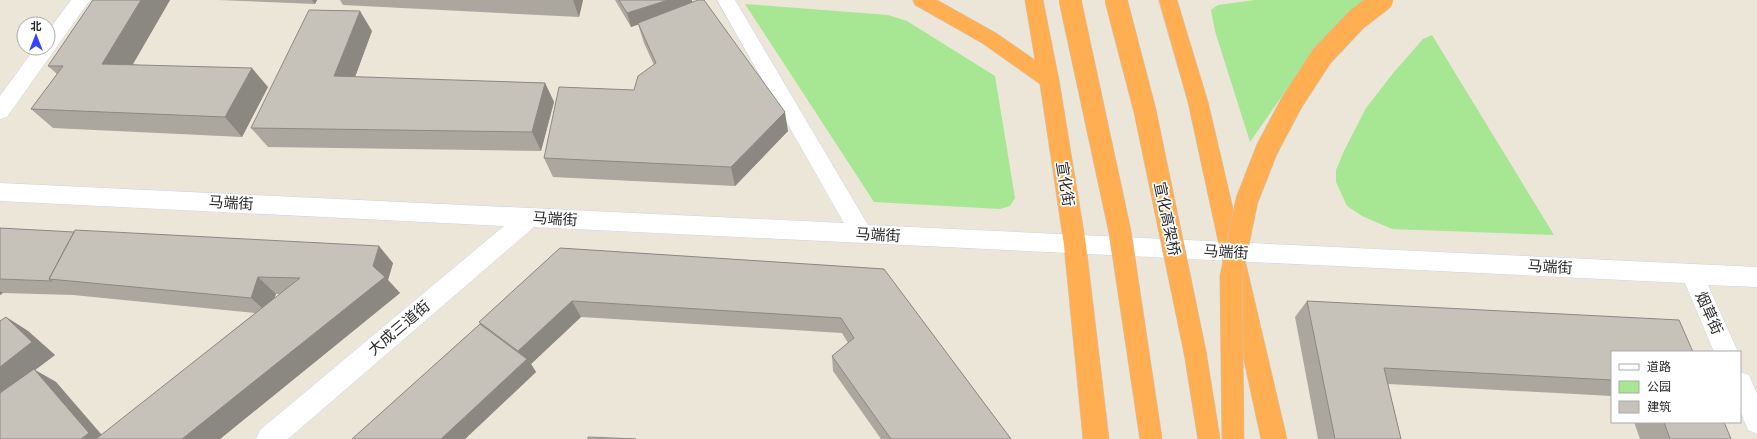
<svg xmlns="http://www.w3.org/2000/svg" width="1757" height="439" viewBox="0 0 1757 439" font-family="'Exo 2','Noto Sans SC',sans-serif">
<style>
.green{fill:#a7e693}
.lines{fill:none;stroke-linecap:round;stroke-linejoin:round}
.minor-casing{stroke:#cfd1e3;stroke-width:1}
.highway-casing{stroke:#c7c7c7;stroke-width:1}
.minor{fill:#fff;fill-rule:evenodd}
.highway{fill:#ffae51;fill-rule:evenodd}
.highway-bridge-casing{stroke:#c7c7c7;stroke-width:23;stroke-linecap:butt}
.highway-bridge{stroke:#ffae51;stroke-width:22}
.wall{fill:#aba79f;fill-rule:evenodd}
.shaded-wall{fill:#8b8882}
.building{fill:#c7c2b9;stroke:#8b8882}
.labels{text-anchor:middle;stroke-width:3.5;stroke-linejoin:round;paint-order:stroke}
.street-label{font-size:15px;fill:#292929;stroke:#fff}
</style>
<rect width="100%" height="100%" fill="#ece6d9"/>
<path class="green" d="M1255,0H1366L1314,50L1250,142L1215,31L1211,10L1218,5Z
M745,4L888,15L907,21L995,76L1015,198L1010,206L1000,209L874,202Z
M1432,35L1554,235L1392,229L1362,216L1347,206L1336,182V170L1344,151L1366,108L1394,72L1423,39Z"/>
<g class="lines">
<defs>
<path id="minor" d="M71,0H90L7,117L0,119V96L35,48H48V31Z
M717,0H735L868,225L1757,267V287L1708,285L1738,352H1714L1685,283L534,227L288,439H256L260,430L504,226L0,201V183L844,223Z
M1740,372L1749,375L1757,394V434L1748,430L1740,411Z"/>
<path id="highway" d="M913,0H937L996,33L1035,60L1025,0H1043L1059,80L1086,245L1109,439H1083L1064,245L1040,84L982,43L915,5Z
M1159,0H1177L1208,102L1287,439H1261L1188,102Z"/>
</defs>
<use href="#minor" class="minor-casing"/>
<use href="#highway" class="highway-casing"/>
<use href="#minor" class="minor"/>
<use href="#highway" class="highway"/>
<defs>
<path id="highway-bridge" d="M1070,0L1120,232L1151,439
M1116,0L1145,111L1195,352L1209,439
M1233,439L1231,277L1247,200L1267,149L1292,102L1322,56L1356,20L1382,0"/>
</defs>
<use href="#highway-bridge" class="highway-bridge-casing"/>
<use href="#highway-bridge" class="highway-bridge"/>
</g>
<path class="wall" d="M93,0H170L133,64L268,87L242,137L53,128L31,109L57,74L48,66Z
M218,0H317L315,4Z
M340,0H583L579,17L343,5Z
M615,0H692V2L788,131L735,186L553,177L544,158L634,90L654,65L644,43L638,24L631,27Z
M372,31L355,77L545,83L554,102L541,151L268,147L251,128Z
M0,228L393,263L388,280L400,293L220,439H0L6,317L28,331L55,355L35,370L56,382L102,435L255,313L73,295L3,293L0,295ZM276,294H280L274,298Z
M560,248L884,269L1011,439H881L833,371L832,356L848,343L842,333L581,317L531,364L536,372L465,439H352L480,324L479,322Z
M1307,301L1612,352V396L1388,384L1401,439H1318L1295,317Z
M1634,422H1724L1731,439H1640Z"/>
<path class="shaded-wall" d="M141,0H170L122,83L102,64Z
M312,0H317L315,4Z
M573,0H583L579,17Z
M668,0H692L693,6L631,27L627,13Z
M360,11L372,31L348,96L334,76Z
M252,68L268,87L242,137L225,117Z
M545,83L554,102L541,151L532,132Z
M785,112L788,131L735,186L731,167Z
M379,246L393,263L388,280L400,293L220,439H182L373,266Z
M258,277L276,294L269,314L251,298Z
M0,291L3,293L0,295Z
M572,301L581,317L531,364L536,372L465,439H441L525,361L518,351Z
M6,317L28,331L55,355L35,370L56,382L105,439H81L0,397V367Z"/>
<path class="building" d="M93,0H141L102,64L252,68L225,117L31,109L63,66H48Z
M619,0H668L627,13Z
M698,0H704L785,112L731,167L544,158L559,87L634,90L638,76L656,63L638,23Z
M309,10L360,11L334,76L545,83L532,132L251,128Z
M0,228L74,232L49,279L52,281L0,279Z
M75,230L379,246L373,266L385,277L182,439H96L300,278L258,277L251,298L49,279Z
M560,248L884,269L1011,439H891L832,356L854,338L841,318L572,301L518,351L479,322Z
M1307,301L1679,320L1693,352H1612V380L1384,368L1401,439H1335Z
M6,317L32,342L0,367V321Z
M480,324L527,359L441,439H352Z
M34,369L89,433L81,439H0V393Z
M1664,422H1724L1731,439H1670Z
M588,437L636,439H588Z"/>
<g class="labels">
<g class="street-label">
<text transform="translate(1065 184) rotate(81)" y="5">宣化街</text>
<text transform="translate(231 203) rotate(3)" y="5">马端街</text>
<text transform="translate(555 219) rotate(3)" y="5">马端街</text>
<text transform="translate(1167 219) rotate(78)" y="5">宣化高架桥</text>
<text transform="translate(878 235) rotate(3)" y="5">马端街</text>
<text transform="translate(1226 252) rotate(3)" y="5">马端街</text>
<text transform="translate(1550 267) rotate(3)" y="5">马端街</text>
<text transform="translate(1709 313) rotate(66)" y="5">烟草街</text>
<text transform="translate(399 328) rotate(-40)" y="5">大成三道街</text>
</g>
</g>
<rect x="1611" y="351" width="130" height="72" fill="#ffffff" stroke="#a9a9a9"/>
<rect x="1619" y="364" width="20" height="6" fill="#ffffff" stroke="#a9a9a9"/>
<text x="1647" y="371" font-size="12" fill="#292929">道路</text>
<rect x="1619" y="381" width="20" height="12" fill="#a7e693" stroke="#a9a9a9"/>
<text x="1647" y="391" font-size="12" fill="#292929">公园</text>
<rect x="1619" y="401" width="20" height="12" fill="#c7c2b9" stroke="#a9a9a9"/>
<text x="1647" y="411" font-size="12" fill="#292929">建筑</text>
<g transform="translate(36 36)"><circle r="19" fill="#ffffff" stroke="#a9a9a9"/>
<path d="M0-3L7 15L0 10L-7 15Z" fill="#3345ff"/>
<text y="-6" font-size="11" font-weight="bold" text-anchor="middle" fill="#292929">北</text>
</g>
</svg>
